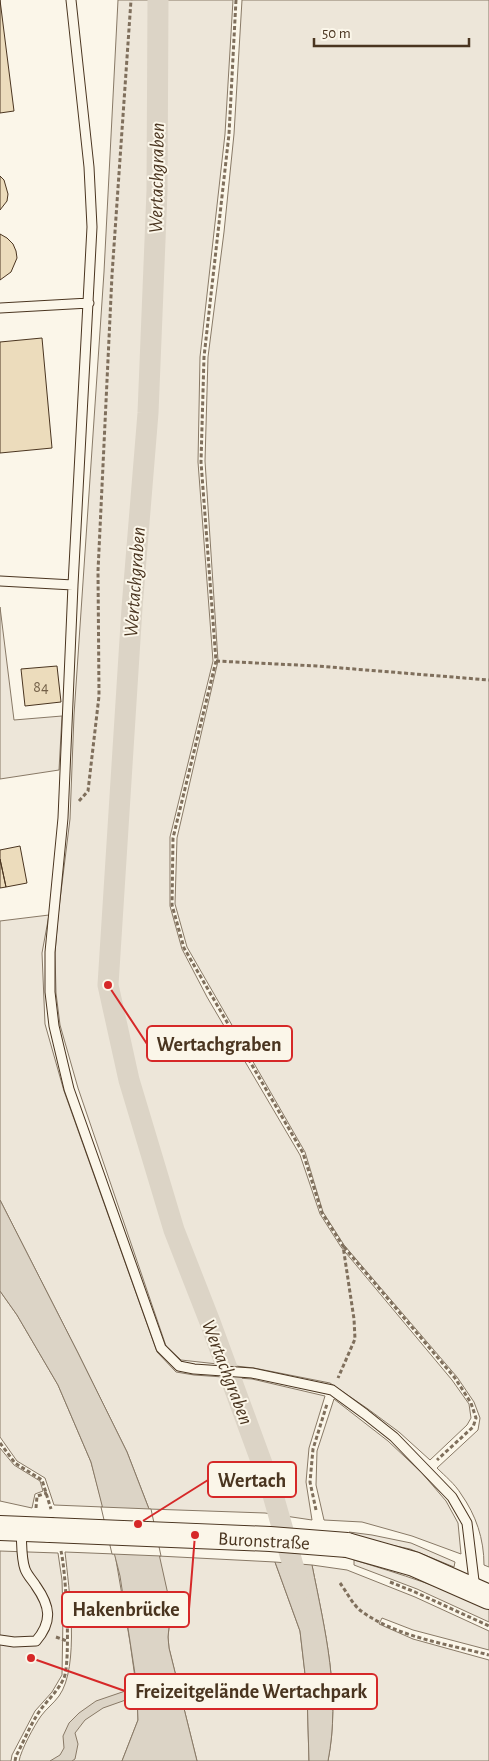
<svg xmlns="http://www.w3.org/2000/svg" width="489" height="1761" viewBox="0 0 489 1761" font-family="'Alegreya Sans',sans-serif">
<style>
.green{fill:#ede6d9;stroke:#887966}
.water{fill:#dcd4c6;stroke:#887966}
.pier{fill:#fbf6e9;stroke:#887966}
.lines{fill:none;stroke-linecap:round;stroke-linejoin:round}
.canal{stroke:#dcd4c6;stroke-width:21}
.building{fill:#ecdcbc;stroke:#4a3520}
.service-casing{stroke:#4a3520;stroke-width:11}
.tertiary-casing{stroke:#4a3520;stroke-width:26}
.path{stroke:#7f6f5c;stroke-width:3;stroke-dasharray:4 2.5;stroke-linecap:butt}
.service{stroke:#fbf6e9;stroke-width:9}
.tertiary{stroke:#fbf6e9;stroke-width:24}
.tertiary-bridge-casing{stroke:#4a3520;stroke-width:26;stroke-linecap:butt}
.tertiary-bridge{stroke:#fbf6e9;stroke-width:24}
.labels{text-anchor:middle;stroke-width:4;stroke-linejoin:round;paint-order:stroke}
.number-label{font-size:16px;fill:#725f47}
.street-label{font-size:19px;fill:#4a3520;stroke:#fbf6e9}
.water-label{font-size:20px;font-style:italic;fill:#4a3520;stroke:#fbf6e9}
.leader{fill:none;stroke:#d62828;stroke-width:2}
.callout-dot{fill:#d62828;stroke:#fbf6e9;stroke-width:2}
.callout{fill:#fbf6e9;stroke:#d62828;stroke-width:2}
.callout-label{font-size:20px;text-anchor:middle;font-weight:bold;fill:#4a3520}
</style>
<rect width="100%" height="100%" fill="#fbf6e9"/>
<path class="green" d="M118,0H233L225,134L200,357L198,462L213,661L170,837V906L182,949L207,997L300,1155L320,1214L341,1247L452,1380L469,1404L471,1418L467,1425L430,1460L399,1432L368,1409L330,1383L254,1368L181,1360L166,1346L78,1088L60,1025L56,993L55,953L58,916L70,819L74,715L104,272Z
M242,0H489V1567L484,1565C484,1539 476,1515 461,1494C455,1484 445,1476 437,1468L478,1430L480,1418L474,1402L457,1377L344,1245L323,1212L305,1152L187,947L175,904L177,838L218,661L205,461L208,357L224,232L234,134Z
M0,607L14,720L62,716L59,770L0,779Z
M49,915L42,953L45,1024L64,1091L157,1352L176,1372L194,1375L252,1379L325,1396L309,1448L306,1482L312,1520L265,1513L149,1509L127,1452L78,1353L0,1200V921Z
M0,1291L17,1315L58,1385L91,1462L103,1507L54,1505L45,1478L17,1461L0,1437Z
M334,1399L388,1441L422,1473L446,1501L458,1523L461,1554L412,1536L362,1522L324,1520L316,1485L317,1451Z
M0,1448L14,1465L40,1481L43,1491L35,1494L32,1508L0,1501Z
M349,1532L372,1535L411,1543L455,1562L454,1567L410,1549L372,1541L349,1539Z
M0,1551L58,1553L62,1580L63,1616L62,1675L52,1692L35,1711L12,1755L11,1761H0Z
M65,1552L115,1554L130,1642L137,1692L138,1720L122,1761H19C21,1750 34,1726 41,1716C46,1709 54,1703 59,1696C80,1667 69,1588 65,1552Z
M158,1556L275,1562L300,1631L307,1691L309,1761H197L169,1648L168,1637L171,1608Z
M354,1560C400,1574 446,1588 489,1609V1622L417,1589L354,1565Z
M312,1565L347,1570L415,1597L489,1631V1650L413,1630L382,1618L379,1624L413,1639L489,1660V1761H328C341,1694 325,1631 312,1565Z"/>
<path class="water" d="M0,1200L78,1353L127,1452L149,1509L171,1608L168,1637L169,1648L197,1761H122L138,1720L137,1696L103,1708L85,1720L75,1733L78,1744L75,1759L72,1761H50L60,1755L64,1748L63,1736L69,1723L79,1713L96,1701L137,1687L120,1576L91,1462L58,1385L17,1315L0,1291Z
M275,1562L312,1565C325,1631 341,1694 328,1761H309L307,1691L300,1631Z"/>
<path class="pier" d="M101,1507L151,1509L161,1556L112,1554Z"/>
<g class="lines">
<path class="canal" d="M158,0L157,191L148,413L132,608L108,985L129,1080L174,1230L210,1322L271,1488L300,1590"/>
</g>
<path class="building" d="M0,0L14,111L0,113Z
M0,176L4,180L8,194L7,201L0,210Z
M0,234L7,238L13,244L16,251L17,258L11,272L0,280Z
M42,338L52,448L0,453V342Z
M57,666L61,702L25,706L21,669Z
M20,846L27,883L6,887L0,859V850Z
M0,859L6,887L0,888Z"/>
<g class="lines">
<defs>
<path id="service" d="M71,0L89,167L92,227L73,585L63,818L50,952V992L54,1026L69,1089L161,1348L179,1366L194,1369L252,1373L332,1390L365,1414L394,1437L452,1497L467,1523L475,1589
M0,308L89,303
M0,581L73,585
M0,1640L14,1642L36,1641C53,1621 50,1606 36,1586C33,1581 27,1575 25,1569C21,1558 22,1543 21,1531"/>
<path id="tertiary" d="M0,1528L50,1530
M347,1545L414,1564L489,1597"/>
</defs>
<use href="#service" class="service-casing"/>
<use href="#tertiary" class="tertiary-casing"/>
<path class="path" d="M236,0L229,134L204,357L201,462L216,661L173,838L172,905L184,948L303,1153L322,1213L343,1246L354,1319L355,1339L338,1378
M216,661L317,666L489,680
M79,801L88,791L99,696L98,571L112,275L131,0
M344,1247L455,1378L471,1403L476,1418L473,1427L437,1460
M0,1443L15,1463L42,1480L51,1509
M36,1508L37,1496L47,1493
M316,1510L310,1482L313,1449L327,1404
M390,1582L415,1592L489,1626
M340,1583C346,1591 353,1605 361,1611C397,1637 447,1644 489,1655
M56,1637L67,1641
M15,1761L16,1756C23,1743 29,1728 37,1715C45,1702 57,1693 64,1678C71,1660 66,1572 61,1551"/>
<use href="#service" class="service"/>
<use href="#tertiary" class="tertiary"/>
<defs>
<path id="tertiary-bridge" d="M50,1530L270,1539L347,1545"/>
</defs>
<use href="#tertiary-bridge" class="tertiary-bridge-casing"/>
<use href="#tertiary-bridge" class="tertiary-bridge"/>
</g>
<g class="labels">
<g class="number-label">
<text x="41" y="692">84</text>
</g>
<g class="street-label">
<text transform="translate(264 1540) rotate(3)" y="7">Buronstraße</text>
</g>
<g class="water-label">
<text transform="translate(156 178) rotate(-89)" y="7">Wertachgraben</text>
<text transform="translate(134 582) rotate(-86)" y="7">Wertachgraben</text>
<text transform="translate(228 1372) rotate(69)" y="7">Wertachgraben</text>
</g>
</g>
<path class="leader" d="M108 985L147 1044M138 1524L208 1480M195 1535L189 1609M31 1658L125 1691"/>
<g class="callout-dot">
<circle cx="108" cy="985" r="5"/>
<circle cx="138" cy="1524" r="5"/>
<circle cx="195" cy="1535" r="5"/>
<circle cx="31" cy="1658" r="5"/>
</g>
<g class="callout">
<rect x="147" y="1026" width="145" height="35" rx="5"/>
<rect x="208" y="1462" width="88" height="35" rx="5"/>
<rect x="62" y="1592" width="127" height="35" rx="5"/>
<rect x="125" y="1674" width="252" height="35" rx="5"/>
</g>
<g class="callout-label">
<text x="219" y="1051">Wertachgraben</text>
<text x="252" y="1487">Wertach</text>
<text x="126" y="1616">Hakenbrücke</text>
<text x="251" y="1698">Freizeitgelände Wertachpark</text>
</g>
<path d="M314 38v8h155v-8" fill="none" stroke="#4a3520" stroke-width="2.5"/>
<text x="322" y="38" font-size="15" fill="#4a3520" stroke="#fbf6e9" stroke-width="4" paint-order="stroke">50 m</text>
</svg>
